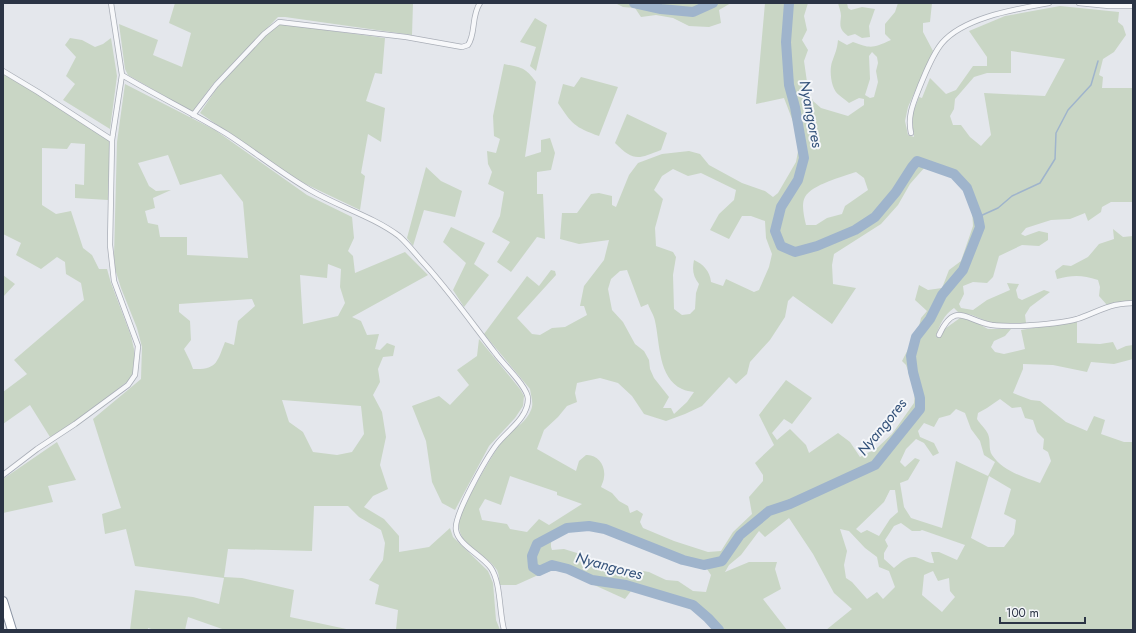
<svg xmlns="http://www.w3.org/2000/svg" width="1136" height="633" viewBox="0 0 1136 633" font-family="Jost,sans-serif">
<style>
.green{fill:#c9d6c5;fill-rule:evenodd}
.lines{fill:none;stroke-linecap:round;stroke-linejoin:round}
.stream{stroke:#9fb4cc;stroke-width:1.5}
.river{stroke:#9fb4cc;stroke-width:10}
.minor-casing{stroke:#a9aeb7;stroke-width:6}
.trunk-casing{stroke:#8b94a3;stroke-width:10}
.minor{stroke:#f7f8fa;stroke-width:4.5}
.trunk{stroke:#fff;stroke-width:8}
.labels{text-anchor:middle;stroke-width:4;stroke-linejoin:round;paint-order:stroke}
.water-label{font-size:15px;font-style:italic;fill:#34527a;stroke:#f4f6f9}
</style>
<rect width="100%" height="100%" fill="#e4e7ec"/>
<path class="green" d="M175,3H413L412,35L285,17H278L213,84L192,112L128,75L125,69L119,24L158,40L153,55L182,67L191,33L169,23Z
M615,3H731L719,10L721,23L709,27L689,26L673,18L656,15L641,17L635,8L623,7Z
M765,3H808L804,16L807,30L802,40L808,50L804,61L808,89L813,101L821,108L848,116L864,105V99L859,98L849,103C846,100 842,98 839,95C831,89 829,71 832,62C835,53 837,50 838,40L847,45L853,42C871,49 873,48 891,40L885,34V24L895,12L898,3H932L930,22L923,23V32L933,51L908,107L905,121L908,135L914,137L912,123V115L919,97L922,98L930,78L946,94L956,90L973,66H987V57L969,31L1005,16L1060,6L1119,12L1118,22L1123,26L1126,35L1114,52L1103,59L1099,75L1103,77L1102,88H1133V202H1111L1102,207L1101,212L1088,221L1085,213L1070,219L1051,220L1026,228L1021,234L1025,236L1039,231L1048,233V240L1039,246L1022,245L999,256L993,277L987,283L973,282L963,286L964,294L959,304L961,308L973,310L987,300L1010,290L1007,283L1019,284L1016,290L1018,298L1022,300L1044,290L1050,292L1030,307L1025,315L1026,323H991L972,315L958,312L954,308C944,315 939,325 936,337H940L946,328L960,318L971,320L988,329H1011L1005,336L994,341L991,347L995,352L1004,354L1025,349L1021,330L1077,321V343L1100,344L1113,342L1117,350L1126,346L1133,345V359L1114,364L1091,362L1087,372L1053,365L1023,364V369L1013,393L1031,400L1040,401L1066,422L1087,431L1094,416L1105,420L1101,434L1124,442H1133V630H826L852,609L834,593L813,554L789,518L765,537L759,531L741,555L729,565L725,572L749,562H777L775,569L781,589L763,599L787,630H715C697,605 665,600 637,590L631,591L625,599L570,574L554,570L536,576L516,585H500C499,580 499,574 497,570C485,552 457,547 459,522C461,508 494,451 504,439C513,429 526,423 531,410C534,404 531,396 530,389L484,334L527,276L539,286L551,270L555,271L556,275L517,318L532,334L540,335L552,328L565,327L587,315L584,306H580L584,286L604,260L609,240L579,244L560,239L562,213H577L591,194L599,193L612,196V205L616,207L629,175L638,163L662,154L689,151L700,154L709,165L742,183L765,191L773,197L778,193L796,162L799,146L797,132L784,98L756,104ZM1011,51L1065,59L1045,96L984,93L991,135L981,146L970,137L961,125H953L950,116L954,109L955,99L974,77L987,73H1011ZM872,52L877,57L878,63L876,71L878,82L874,97L870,98L865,95L870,79L869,56ZM925,167L951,177L964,190L972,209L973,226L961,261L949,270L942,288L928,290L919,285L915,300L927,311L921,318L918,330L902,361L906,365L915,391L914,403L892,434L877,448L860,457L850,442L838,433L809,453L806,445L790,429L777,440L772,433L784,419L792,424L812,398L786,380L759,415L774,445L755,463L763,475V481L749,497L752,514L733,532L721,551L708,552L674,541L643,528L640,522L643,514L637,510L630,513L628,506L619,501L612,493L601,487C602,484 604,480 604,477C606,465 597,454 586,455L579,461L576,471L537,449L544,430L558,417L567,406L577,402L575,393L577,383L600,378L618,383L632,396L644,414L666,421L685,414L702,406L729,377L736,384L747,374L750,362L770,340L785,317L788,301L793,296L832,324L856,288L833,284L832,265L834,254L881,224L898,205L910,184ZM673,169L688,176L701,173L736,190L734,200L719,214L710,230L729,239L742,216H751L765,221L766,238L772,254L769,267L759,290L754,292L726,279L723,286L711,282C710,271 703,264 694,260C692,270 693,276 699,284L696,293L695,309L690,314L682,315L674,309L673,275L676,257L673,252L656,246L655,228L663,199L654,190L662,176ZM856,172L864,178L868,190L845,206L842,214L827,218L816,225H806C804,217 801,204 805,197C811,185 844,176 856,172ZM627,270L641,307L648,304C650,310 654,315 655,321C660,343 658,378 682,389C686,391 690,391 694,392L687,402L674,414L671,408H663L669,397L654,378L650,369L649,360L644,351L635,344L623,322L612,310L608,289L611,279L620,271ZM1000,399L1012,408L1021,407L1025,418L1033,420L1037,432L1044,439L1043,449L1048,452L1051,461L1040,483C1023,477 1003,471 992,455C988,448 991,441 988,434C986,429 980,424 977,419L978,413L987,408ZM956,409L965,413L971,429L980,441L984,455L995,462L988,476L956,461L942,528L911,518L904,507L900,483L908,480L920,460L915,458L905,467L900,462L906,449L916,439L924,443L933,456L939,453L934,443L920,437L918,431L924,423L934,427L939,418L950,415ZM510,476L557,492V495L582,504L549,525L539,519L527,532L510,529L507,524L482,520L479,509L485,499L501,505ZM989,476L1011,489L1004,514L1016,520L1014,534L1004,547H988L971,538ZM890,490H895L898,512L890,519L879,536L867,530L861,533L856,529L884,502ZM901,523L912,531H920L922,530L965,545L957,560L939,552H931L934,563C928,563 926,561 921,559C910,553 902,561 894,568L884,559V553L888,546L885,540L894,526ZM592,529L623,538L693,567L707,569L711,575L706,592L693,591L678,581L666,580L649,572L591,562L577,553L564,549L552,550C544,531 581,530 592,529ZM840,529L849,531L865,548L877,557L879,567L889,571L895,587L883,599L877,592L867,599L852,582L846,578L844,565L847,551ZM933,571L938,581L949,578L950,591L955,597L942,612L922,595L924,575Z
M838,3H847L848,8L851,10L862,7L875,9L869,26L870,37L862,38L855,34L848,36C839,29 840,26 841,16C841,12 839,7 838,3Z
M535,18L547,25L536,71L530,66L536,47L520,42Z
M281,24L385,38L382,74L375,73L366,101L385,108L381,142L368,134L361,173L365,176L360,210L295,179L200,113L217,88L273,28Z
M70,38L82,40L95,47L103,44L111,38L117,76L110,129L63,100L75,84L66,76L76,57L65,45Z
M504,64C522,68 525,67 536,82L525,157L541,152V140L550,138L555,153L551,170L537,172V194H543L545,239L537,237L511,272L497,262L510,242L492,232L500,216L504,192L488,184L492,172L488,164L487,151L496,153L500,139L494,136L493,116Z
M3,74L37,93L110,141L108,200L75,198V184L84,185L85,144L71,143L67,149L42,148V205L56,214L71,211L83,248L92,255L99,269H107L111,283L131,336L134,349V372L128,381L76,422L50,437L30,405L3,424V392L27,374L14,360L84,300L81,283L66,274L65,262L57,257L41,269L16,255L21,243L3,234V101L4,100L3,99Z
M581,77L618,87L599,136C574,127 572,124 558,103L563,84L574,87Z
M125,84L215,130L307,195L352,217L354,238L348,251L353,256L355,273L405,252L428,275L352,317L361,321L367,335L379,334L375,349L380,350L387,343L395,346L393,356L383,357L378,369L380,382L373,395L382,412L386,437L380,465L388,489L373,496L364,507L384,519L399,536V552L429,547L450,528L453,537L488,571L493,583L496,620L500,630H396L398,610L375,604L379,585L369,580L383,560L385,543L381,530L359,517L348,506H314L312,551L228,549L224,577L242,578L294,590L290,617L351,630H225L188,617L185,630H155L148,628V630H130L135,590L193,597L219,604L224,578L135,566L126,529L105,534L102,514L121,508L93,419L141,379L142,347L137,328L121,288L115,269L114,256L117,142ZM168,155L180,185L221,174L243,202L248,258L187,255V237H160L158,225L148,223L145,211L155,208L153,198L171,190L156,191L149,186L138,163ZM328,264L341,269L340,287L345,303L338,316L303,324L300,275L327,278ZM252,299L255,306L238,321L234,345L225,342C217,362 217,370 193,369L190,361L184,349L191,340L190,321L179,312V304ZM282,400L361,406L364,434L352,452L337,455L313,452L303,432L289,422Z
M627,114L667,133L661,150C638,159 634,162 615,143Z
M426,167L441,181L462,191L455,217L424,210L413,246L407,238Z
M451,227L485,243L474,264L489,275L464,307L453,290L466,263L443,242Z
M1113,229L1123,237L1133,236V301L1107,305L1099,296L1100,287L1098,280C1082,275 1073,275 1057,279L1055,271L1063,265L1071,266L1088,257L1099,244L1114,239Z
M3,275L15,284L3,297Z
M479,339L520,389L524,396L523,406L515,418L489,446L455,510L442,503L432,482L426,441L412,406L439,396L450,405L469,385L457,370L477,356Z
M57,442L76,480L48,486L53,502L3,513V479Z"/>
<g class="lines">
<path class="stream" d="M978,217L998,208L1012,196L1040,183L1055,159L1056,133L1068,110L1091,85L1098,61"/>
<path class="river" d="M634,3L661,9L693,12L713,3
M719,630L708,618L693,605L626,585L592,580L568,569L552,565L539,571L533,567L532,556L537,544L567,528L589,526L605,529L683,560L704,565L722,561L740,535L769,511L790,504L875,465L920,409V398L913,372L911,356L916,337L930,319L942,295L963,270L980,227L978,217L967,188L954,174L917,161L912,167L896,192L875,217L855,230L817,246L795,252L781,246L775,231L781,207L798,180L804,158L795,107L789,85L786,42L789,3"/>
<defs>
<path id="minor" d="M111,3L122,75C157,96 193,113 227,134C255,152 281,173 310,190C339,207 372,216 399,236C407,243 414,252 421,260C448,289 471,322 496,354C503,364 528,387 528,399C528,418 507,431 497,444C487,457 453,516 456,530C458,545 482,555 491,568C501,583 499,611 504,630
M1079,3L1109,6H1133
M3,71L38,92L112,140
M193,115L216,85L264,34L279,22L406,37L462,47L468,45C476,34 471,16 480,3
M911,133C907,115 914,102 920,86C926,72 932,55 942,43C964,17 1017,9 1049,3
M939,335C955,300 966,321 992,325C1000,326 1011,326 1019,326C1038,325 1059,324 1077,319C1090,315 1102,308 1115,305C1121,304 1127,303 1133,303
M3,475L37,449L75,424L128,385L135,375L138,346L114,281L110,245L112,140L122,75"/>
<path id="trunk" d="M3,601L12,630"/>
</defs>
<use href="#minor" class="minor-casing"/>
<use href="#trunk" class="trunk-casing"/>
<use href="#minor" class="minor"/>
<use href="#trunk" class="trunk"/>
</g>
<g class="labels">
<g class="water-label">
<text transform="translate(811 114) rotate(79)" y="5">Nyangores</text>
<text transform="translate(882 427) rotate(-51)" y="5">Nyangores</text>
<text transform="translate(609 566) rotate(15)" y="5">Nyangores</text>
</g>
</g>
<rect width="1136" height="633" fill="none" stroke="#2b3445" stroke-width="8"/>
<path d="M1000 617v6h85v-6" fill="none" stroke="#2b3445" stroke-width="2"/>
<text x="1006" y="617" font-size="12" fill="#2b3445" stroke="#f4f6f9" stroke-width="3" paint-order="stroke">100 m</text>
</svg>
